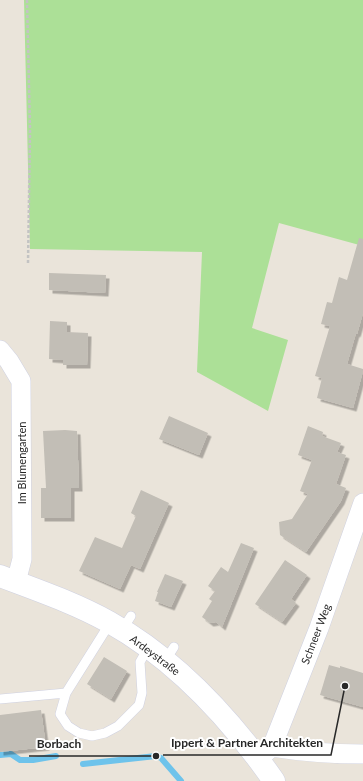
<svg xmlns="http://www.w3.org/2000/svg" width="363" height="781" viewBox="0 0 363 781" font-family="Lato,sans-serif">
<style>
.green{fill:#ace097}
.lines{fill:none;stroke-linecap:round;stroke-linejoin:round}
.stream{stroke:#6ec3eb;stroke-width:6}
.building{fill:#c2beb6;filter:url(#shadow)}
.lane-casing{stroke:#cfd1e1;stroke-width:10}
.street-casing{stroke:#cfd1e1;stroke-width:20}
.secondary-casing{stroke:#cfd1e1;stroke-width:23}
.path{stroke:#c3c3c3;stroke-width:2.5;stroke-dasharray:3 2;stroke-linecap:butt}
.lane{stroke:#fff;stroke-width:9}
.street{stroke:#fff;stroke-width:19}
.secondary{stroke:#fff;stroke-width:22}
.labels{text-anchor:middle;stroke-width:4;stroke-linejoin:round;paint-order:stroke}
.street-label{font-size:11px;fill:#282828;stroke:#fff}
.leader{fill:none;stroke:#282828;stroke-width:1.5}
.callout-dot{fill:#282828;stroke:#fff;stroke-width:1.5}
.callout-label{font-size:12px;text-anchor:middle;font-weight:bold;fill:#282828;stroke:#fff;stroke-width:4;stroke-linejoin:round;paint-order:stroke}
</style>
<defs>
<filter id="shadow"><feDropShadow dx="3.5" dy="3.5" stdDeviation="0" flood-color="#0004"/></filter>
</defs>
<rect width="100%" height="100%" fill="#eae4da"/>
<path class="green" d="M24,0H363V246L279,223L252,328L288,340L268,411L197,372L202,252L30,249Z"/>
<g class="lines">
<path class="stream" d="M0,755L11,754L20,760H33L56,756
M83,764L156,756L161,758L181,781"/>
</g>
<path class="building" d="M359,238L363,239V313L357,334L356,333L347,364L363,369V371L353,408L317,398L322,378L315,376L330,326L321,324L327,302L332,303L339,277L347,280Z
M49,273L106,275L105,293L49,290Z
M50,321L67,322V332L88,333L87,365H63V360L49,359Z
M169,416L208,433L199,455L159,439Z
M308,426L323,432L322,436L341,443L337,452L346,455L336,484L346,488L341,501L306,552L280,535L279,522L292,519L308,494L300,491L312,460L298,455Z
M65,430L77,431L79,488H71V518H41V488H46L43,431Z
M141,490L169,503L140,569L131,565L120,589L79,571L95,537L122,548L136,516L131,513Z
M241,543L254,548L222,627L216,622L210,623L202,617L212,601L209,599L215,591L208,586L221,567L228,572Z
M285,560L307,575L291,599L296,603L282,622L255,604Z
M165,574L183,581L171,607L155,601L158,592H157Z
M104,657L127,671L111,699L87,684Z
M329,665L340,668V666L363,673V707L320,695Z
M41,710L46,747L0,752V715Z"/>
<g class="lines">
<defs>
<path id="lane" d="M110,623L66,693L60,714L68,726L79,733L92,736L105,733L118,726L139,705L142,693L140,662L148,648
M122,630L131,616
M165,661L174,647
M0,699L66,693"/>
<path id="street" d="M0,350L9,361L21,381L22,559L16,582
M272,747C303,752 332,754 363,754
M258,759L272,747L319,628L363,503"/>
<path id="secondary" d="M0,576C37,590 75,603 109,622C177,660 230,718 274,781"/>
</defs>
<use href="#lane" class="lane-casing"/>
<use href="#street" class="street-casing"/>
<use href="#secondary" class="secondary-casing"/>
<path class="path" d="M27,0L30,130L28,263"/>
<use href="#lane" class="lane"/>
<use href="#street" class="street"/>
<use href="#secondary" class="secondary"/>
</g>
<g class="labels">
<g class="street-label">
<text transform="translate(22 463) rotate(-90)" y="4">Im Blumengarten</text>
<text transform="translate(316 634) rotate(-69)" y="4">Schneer Weg</text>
<text transform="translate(155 655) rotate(37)" y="4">Ardeystraße</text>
</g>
</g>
<path class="leader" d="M345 686L331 755H163M156 756L89 756H29"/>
<g class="callout-dot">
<circle cx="345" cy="686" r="4"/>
<circle cx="156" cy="756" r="4"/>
</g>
<g class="callout-label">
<text x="247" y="747">Ippert &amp; Partner Architekten</text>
<text x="59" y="748">Borbach</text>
</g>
</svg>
